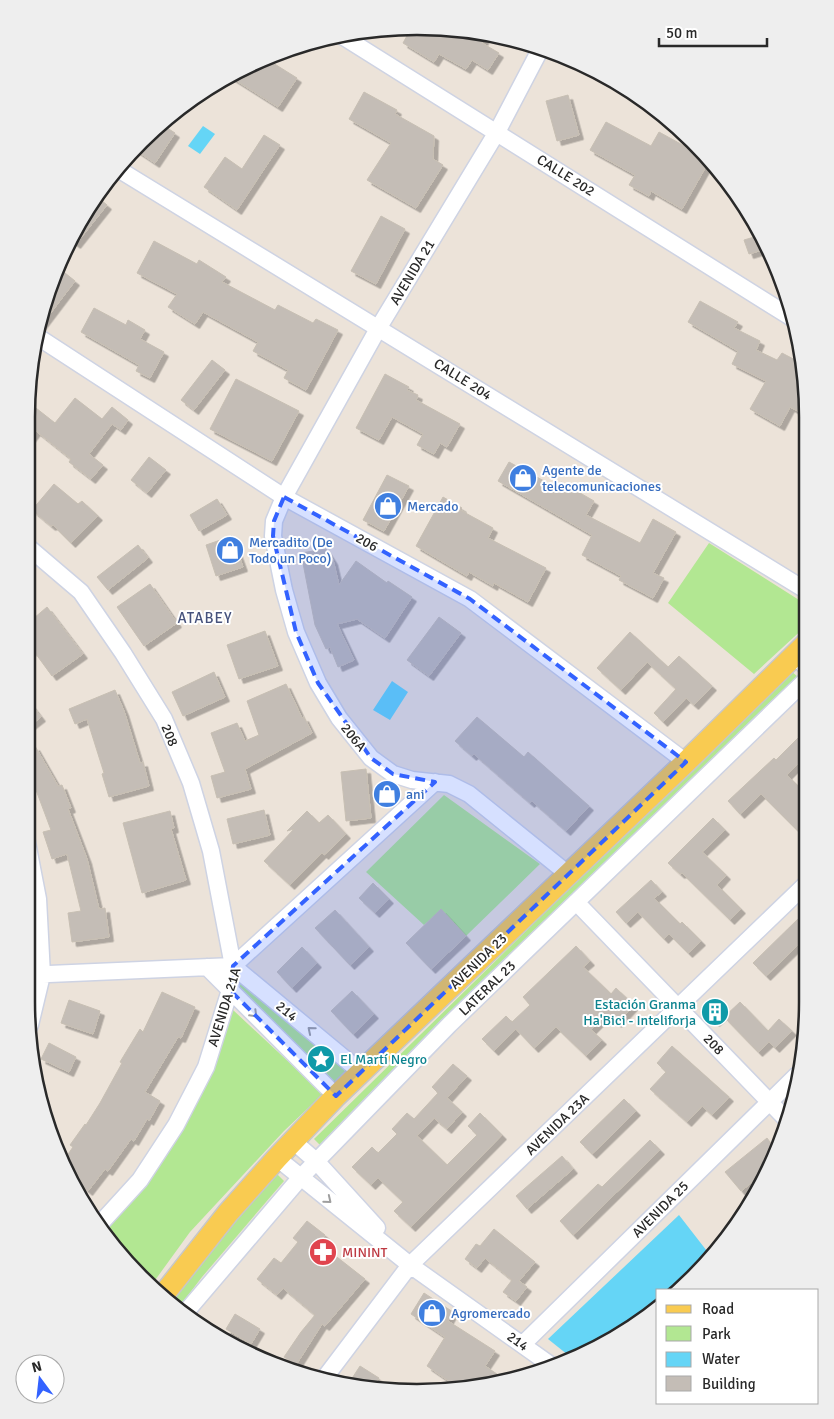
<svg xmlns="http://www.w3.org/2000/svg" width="834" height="1419" viewBox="0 0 834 1419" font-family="Signika,sans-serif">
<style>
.green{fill:#b2e792}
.water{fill:#65d5f6}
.building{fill:#c4bdb6;stroke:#c7bfb3;filter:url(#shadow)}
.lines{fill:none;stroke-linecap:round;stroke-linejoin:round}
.minor-casing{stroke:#ced3e3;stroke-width:19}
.major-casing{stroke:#c7c7c7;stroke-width:24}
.minor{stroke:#fff;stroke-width:16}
.major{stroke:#f9cb51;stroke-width:21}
.oneway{stroke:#9f9f9f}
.marked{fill:#3362ff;fill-opacity:0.2;stroke:#3362ff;stroke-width:4;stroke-dasharray:10 6;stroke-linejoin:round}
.labels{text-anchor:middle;stroke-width:4;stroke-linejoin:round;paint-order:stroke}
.street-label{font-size:14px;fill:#292929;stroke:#fff}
.shop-label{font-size:14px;fill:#366cbe;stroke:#fff;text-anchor:start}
.culture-label{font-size:14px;fill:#0d838f;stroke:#fff;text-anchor:end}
.health-label{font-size:14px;fill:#be3a42;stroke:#fff;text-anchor:start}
.neighbourhood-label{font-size:15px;letter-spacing:1px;fill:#46527c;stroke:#fff}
.rim{fill:none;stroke:#292929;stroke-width:2.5}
</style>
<defs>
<filter id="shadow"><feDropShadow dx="4.5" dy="4.5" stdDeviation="0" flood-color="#0004"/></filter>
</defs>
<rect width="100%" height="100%" fill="#ece3d9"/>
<path class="green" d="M709,543L807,605V625L754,674L668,603Z
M791,671L798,677L320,1145L314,1139Z
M444,795L540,864L466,936L441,910L424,925L366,872Z
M239,976L349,1070L334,1084L236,987Z
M233,1010L323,1094L284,1131L190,1232L153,1283L107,1240L102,1231L183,1127Z
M276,1173L284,1181L202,1277L179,1307L171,1300L195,1269Z"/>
<path class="water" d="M203,126L215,134L200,154L188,146Z
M392,681L408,692L390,720L373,710Z
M679,1215L710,1255L679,1290H658V1306L573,1359L548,1339Z"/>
<path class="building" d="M417,26L488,33L482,43L499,53L488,70L472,60L466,69L439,54L434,62L403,43L408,34L399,28Z
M265,58L297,78L278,107L229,76Z
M364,92L397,110L395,114L434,136L433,159L443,165L416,208L367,180L391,143L349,119Z
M568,95L579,135L557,141L546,101Z
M606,122L651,146L659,132L708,159L709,161L682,209L651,191L649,196L629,185L635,175L590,150Z
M161,124L175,133L155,163L134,149L140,141Z
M264,135L280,145L237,210L204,187L225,157L242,169Z
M96,196L107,205L76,244L72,241Z
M381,216L405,229L376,284L351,271Z
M761,235L768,248L749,254L744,240Z
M154,241L197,264L199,260L226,277L222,282L275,310L278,305L313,323L316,319L338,330L306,390L284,378L288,370L253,351L258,342L203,312L195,324L168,307L177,294L137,273Z
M60,269L75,281L40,327L47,291Z
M700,301L738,322L734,328L760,341L756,350L777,360L782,353L801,363L805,380L799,390L807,394V416L790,407L780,426L750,409L766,381L732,364L738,351L688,322Z
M94,308L126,325L128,320L145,330L140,339L164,352L150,378L136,371L139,365L81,332Z
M212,360L225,370L194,410L181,400Z
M385,374L409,387L407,390L418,395L416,400L460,424L447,447L440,443L434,454L417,445L423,434L392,417L379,440L356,428Z
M236,379L299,411L272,461L210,429Z
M75,398L102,419L112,407L128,420L121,430L112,424L89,454L103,465L91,479L69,462L71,459L36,431L27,443V401L55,423Z
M149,457L166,470L147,493L131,480Z
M509,462L557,488L561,482L594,501L586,515L640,543L653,519L676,532L653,573L664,578L653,598L619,580L621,576L582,555L592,535L498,481Z
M387,475L409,486L384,531L363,520Z
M54,484L78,504L82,501L98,516L71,543L53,525L51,526L32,510Z
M443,497L462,508L460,510L493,528L488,538L546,568L528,602L494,583L493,586L469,572L467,576L416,546Z
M217,499L227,515L199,531L190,515Z
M232,536L243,567L216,576L206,545Z
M138,545L148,558L108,590L97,577Z
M326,549L333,560L339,585L356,561L387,583L388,581L412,597L385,638L357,619L337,624L354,660L338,667L330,647L326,649L315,625L301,553Z
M150,584L177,623L144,646L117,607Z
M47,607L83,654L52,676L33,650L27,655V624Z
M439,617L461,633L429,676L407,660Z
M265,631L278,666L239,679L227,645Z
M630,632L668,667L679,656L712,686L694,705L686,698L663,722L654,713L676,689L647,662L621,690L597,668Z
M214,672L225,697L183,716L172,692Z
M286,684L302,718L304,717L312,733L245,769L251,789L217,798L211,776L225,772L211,733L237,723L245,741L259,735L247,701Z
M115,690L124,711L140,763L143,762L149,786L109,797L102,774L104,773L87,719L75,724L69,709Z
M27,699L41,717L27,728Z
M477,717L524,757L528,752L589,806L566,831L532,801L530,803L474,754L472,756L455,741Z
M807,729V755L787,775L807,795V798L798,806L807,815V840L761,794L740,814L728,801L774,758L776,760Z
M35,746L58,786L62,785L71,808L68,809L87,859L99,909L105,908L109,937L72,942L68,913L81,911L67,854L52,859L43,832L51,830L33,782L30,784L27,778V751Z
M366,769L371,818L346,821L341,772Z
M264,810L270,835L233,844L227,819Z
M170,811L174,828L171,829L186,880L142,893L123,823Z
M307,811L319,823L328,815L346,834L324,855L322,853L290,885L264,861L294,829L287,831Z
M713,818L725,830L702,852L726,875L717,885L741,909L730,920L682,873L680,874L668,863Z
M651,880L662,892L654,898L680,924L682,922L701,941L688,953L669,934L664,939L638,912L626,923L616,912Z
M373,883L389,899L375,913L359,898Z
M441,909L466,936L431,969L406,943Z
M335,910L369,947L350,965L315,928Z
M801,916L807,922V936L766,976L753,963Z
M576,946L590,961L583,967L611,994L616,988L634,1005L617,1023L607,1014L591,1030L602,1040L586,1056L556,1027L534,1048L516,1029L494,1051L482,1039L506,1016L512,1022L530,1005L523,997Z
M302,947L317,963L292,988L277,972Z
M352,991L374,1014L353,1034L331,1011Z
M162,992L195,1007L181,1038L178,1037L145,1092L160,1101L149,1121L147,1119L134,1141L131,1139L108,1171L105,1169L88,1191L76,1181L64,1160L73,1147L70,1145L85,1124L86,1125L100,1103L122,1063L120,1062L140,1029L143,1032Z
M69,1000L100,1011L93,1034L61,1023Z
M715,1002L725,1013L715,1022L705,1011Z
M740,1002L768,1031L779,1019L792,1031L775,1048L769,1042L758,1052L724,1017Z
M49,1043L76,1057L69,1072L41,1059Z
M672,1046L729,1097L712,1115L702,1106L687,1122L650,1089L666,1072L657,1063Z
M453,1064L467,1076L447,1098L462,1112L447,1129L434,1118L417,1136L447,1165L477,1135L468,1126L480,1113L502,1135L411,1227L394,1211L403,1202L378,1178L371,1185L352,1167L372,1147L378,1153L397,1134L392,1129L407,1113L414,1119L438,1093L432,1087Z
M624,1099L636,1111L592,1154L580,1142Z
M767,1138L776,1150L766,1171L741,1191L725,1172Z
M650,1140L660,1150L573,1235L560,1221L598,1184L602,1187Z
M562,1156L573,1169L527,1209L516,1196Z
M307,1221L325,1235L319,1243L365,1279L325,1326L322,1324L296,1365L284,1357L301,1332L315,1315L283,1288L277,1295L257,1279L274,1258L281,1263L298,1242L293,1238Z
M494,1229L535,1262L519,1281L527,1287L516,1301L503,1292L512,1280L485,1258L477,1268L465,1259L476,1244L480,1246Z
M424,1293L453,1312L448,1321L495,1351L485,1366L503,1378L459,1388L427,1366L445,1337L411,1314Z
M235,1314L260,1329L251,1344L226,1329Z
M360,1366L379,1378L374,1385L349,1383Z"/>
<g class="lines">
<defs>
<path id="minor" d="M339,34L792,318
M541,48L497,132L379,327L284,497L274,521L273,536L284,590L296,632L318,683L339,718L371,758L393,774L412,780L449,784L469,794L568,874
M118,169L807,591
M38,337L284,497L470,599L686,762
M27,546L81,592L123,653L164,719L191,783L211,851L233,966L230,990L206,1067L176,1125L140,1180L99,1225
M794,655L807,668
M26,837L38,899L42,975L30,1025
M576,902L788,1121
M233,966L435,782
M207,967L336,1096
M26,975L233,966L362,1073
M293,1141L316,1161L377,1228
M277,1158L410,1265L552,1366
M185,1313L301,1177L449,1025L807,679
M523,1344L797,1075
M323,1380L410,1265L807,883"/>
<path id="major" d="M164,1294L228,1213L277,1158L336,1096L686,762L807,643"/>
</defs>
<use href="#minor" class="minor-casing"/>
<use href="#major" class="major-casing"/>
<use href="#minor" class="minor"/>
<use href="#major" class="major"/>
</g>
<defs><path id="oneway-chevron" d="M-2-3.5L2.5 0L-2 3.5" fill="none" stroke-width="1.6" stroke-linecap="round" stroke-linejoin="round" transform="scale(1.25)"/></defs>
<g class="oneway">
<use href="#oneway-chevron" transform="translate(254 1014) rotate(45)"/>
<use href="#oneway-chevron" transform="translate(311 1030) rotate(-140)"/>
<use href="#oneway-chevron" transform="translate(328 1200) rotate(39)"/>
</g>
<path class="marked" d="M284,497L470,599L686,762L336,1096L230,990L233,966L435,782L393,774L371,758L318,683L296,632L273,536L274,521Z"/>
<defs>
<symbol id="shop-disc" viewBox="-11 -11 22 22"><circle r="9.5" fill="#3f7fe0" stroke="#fff"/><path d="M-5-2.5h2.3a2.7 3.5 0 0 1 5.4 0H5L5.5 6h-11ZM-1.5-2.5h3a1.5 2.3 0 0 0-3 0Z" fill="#fff"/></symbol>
<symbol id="building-disc" viewBox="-11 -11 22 22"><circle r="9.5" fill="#0f9aa8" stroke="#fff"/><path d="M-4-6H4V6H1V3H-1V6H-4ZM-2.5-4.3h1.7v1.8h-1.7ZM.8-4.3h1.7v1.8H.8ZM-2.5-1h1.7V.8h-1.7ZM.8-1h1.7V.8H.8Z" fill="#fff"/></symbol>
<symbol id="sight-disc" viewBox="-11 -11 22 22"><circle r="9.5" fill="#0f9aa8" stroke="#fff"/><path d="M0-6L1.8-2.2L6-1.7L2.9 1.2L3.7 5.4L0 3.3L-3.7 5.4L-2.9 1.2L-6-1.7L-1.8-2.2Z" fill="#fff"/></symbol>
<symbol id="pharmacy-disc" viewBox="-11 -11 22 22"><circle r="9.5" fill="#e0444e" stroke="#fff"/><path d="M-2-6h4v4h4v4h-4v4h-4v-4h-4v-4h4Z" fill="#fff"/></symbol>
</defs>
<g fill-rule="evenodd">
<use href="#shop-disc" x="507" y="462" width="32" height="32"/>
<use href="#shop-disc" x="372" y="490" width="32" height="32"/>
<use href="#shop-disc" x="214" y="534" width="32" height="32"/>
<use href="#shop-disc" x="371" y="778" width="32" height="32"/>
<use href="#building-disc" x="699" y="996" width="32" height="32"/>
<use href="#sight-disc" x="305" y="1043" width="32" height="32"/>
<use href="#pharmacy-disc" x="307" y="1236" width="32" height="32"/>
<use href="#shop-disc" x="416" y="1297" width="32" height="32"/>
</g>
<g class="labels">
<g class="street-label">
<text transform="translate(566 175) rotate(32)" y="5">CALLE 202</text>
<text transform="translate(412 272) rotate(-59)" y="5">AVENIDA 21</text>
<text transform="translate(463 379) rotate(32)" y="5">CALLE 204</text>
<text transform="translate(367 542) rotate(29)" y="5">206</text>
<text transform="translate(170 735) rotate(67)" y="5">208</text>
<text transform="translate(354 737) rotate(51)" y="5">206A</text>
<text transform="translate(478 961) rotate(-44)" y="5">AVENIDA 23</text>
<text transform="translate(487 988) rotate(-44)" y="5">LATERAL 23</text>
<text transform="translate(224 1007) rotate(-73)" y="5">AVENIDA 21A</text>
<text transform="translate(287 1011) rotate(40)" y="5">214</text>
<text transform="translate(714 1044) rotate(46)" y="5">208</text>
<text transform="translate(557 1124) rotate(-44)" y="5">AVENIDA 23A</text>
<text transform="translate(660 1209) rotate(-45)" y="5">AVENIDA 25</text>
<text transform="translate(518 1341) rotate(36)" y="5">214</text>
</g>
<g class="shop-label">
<text x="542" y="475">Agente de<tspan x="542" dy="16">telecomunicaciones</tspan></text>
<text x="407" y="511">Mercado</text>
<text x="249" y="547">Mercadito (De<tspan x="249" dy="16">Todo un Poco)</tspan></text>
<text x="406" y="799">ani</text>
<text x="451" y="1318">Agromercado</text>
</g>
<g class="culture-label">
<text x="696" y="1009">Estación Granma<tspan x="696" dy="16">Ha'Bici - Inteliforja</tspan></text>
<text x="340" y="1064" text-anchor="start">El Martí Negro</text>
</g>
<g class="health-label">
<text x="342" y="1257">MININT</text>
</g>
<g class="neighbourhood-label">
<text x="205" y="623">ATABEY</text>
</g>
</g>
<path d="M0 0H834V1419H0ZM417 35H417A382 382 0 0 1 799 417V1002A382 382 0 0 1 417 1384H417A382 382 0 0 1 35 1002V417A382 382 0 0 1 417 35Z" fill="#eee" fill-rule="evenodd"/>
<path class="rim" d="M417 35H417A382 382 0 0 1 799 417V1002A382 382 0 0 1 417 1384H417A382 382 0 0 1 35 1002V417A382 382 0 0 1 417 35Z"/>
<rect x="656" y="1289" width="162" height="115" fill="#ffffff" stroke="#a9a9a9"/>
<rect x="666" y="1305" width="25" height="8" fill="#f9cb51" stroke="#a9a9a9"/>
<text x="702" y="1314" font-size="15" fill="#292929">Road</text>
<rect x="666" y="1326" width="25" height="15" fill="#b2e792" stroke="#a9a9a9"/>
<text x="702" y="1339" font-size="15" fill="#292929">Park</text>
<rect x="666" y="1352" width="25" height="15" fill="#65d5f6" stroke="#a9a9a9"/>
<text x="702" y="1364" font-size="15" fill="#292929">Water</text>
<rect x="666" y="1376" width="25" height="15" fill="#c4bdb6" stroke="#a9a9a9"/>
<text x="702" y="1389" font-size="15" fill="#292929">Building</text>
<g transform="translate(40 1379) rotate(345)"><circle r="24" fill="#ffffff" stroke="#a9a9a9"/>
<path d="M0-4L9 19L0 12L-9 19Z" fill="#3362ff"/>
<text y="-8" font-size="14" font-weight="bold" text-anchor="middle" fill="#292929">N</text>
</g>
<path d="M659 38v8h108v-8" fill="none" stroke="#292929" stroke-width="2.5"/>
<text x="666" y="38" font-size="15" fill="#292929" stroke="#ffffff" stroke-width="4" paint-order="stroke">50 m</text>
</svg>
